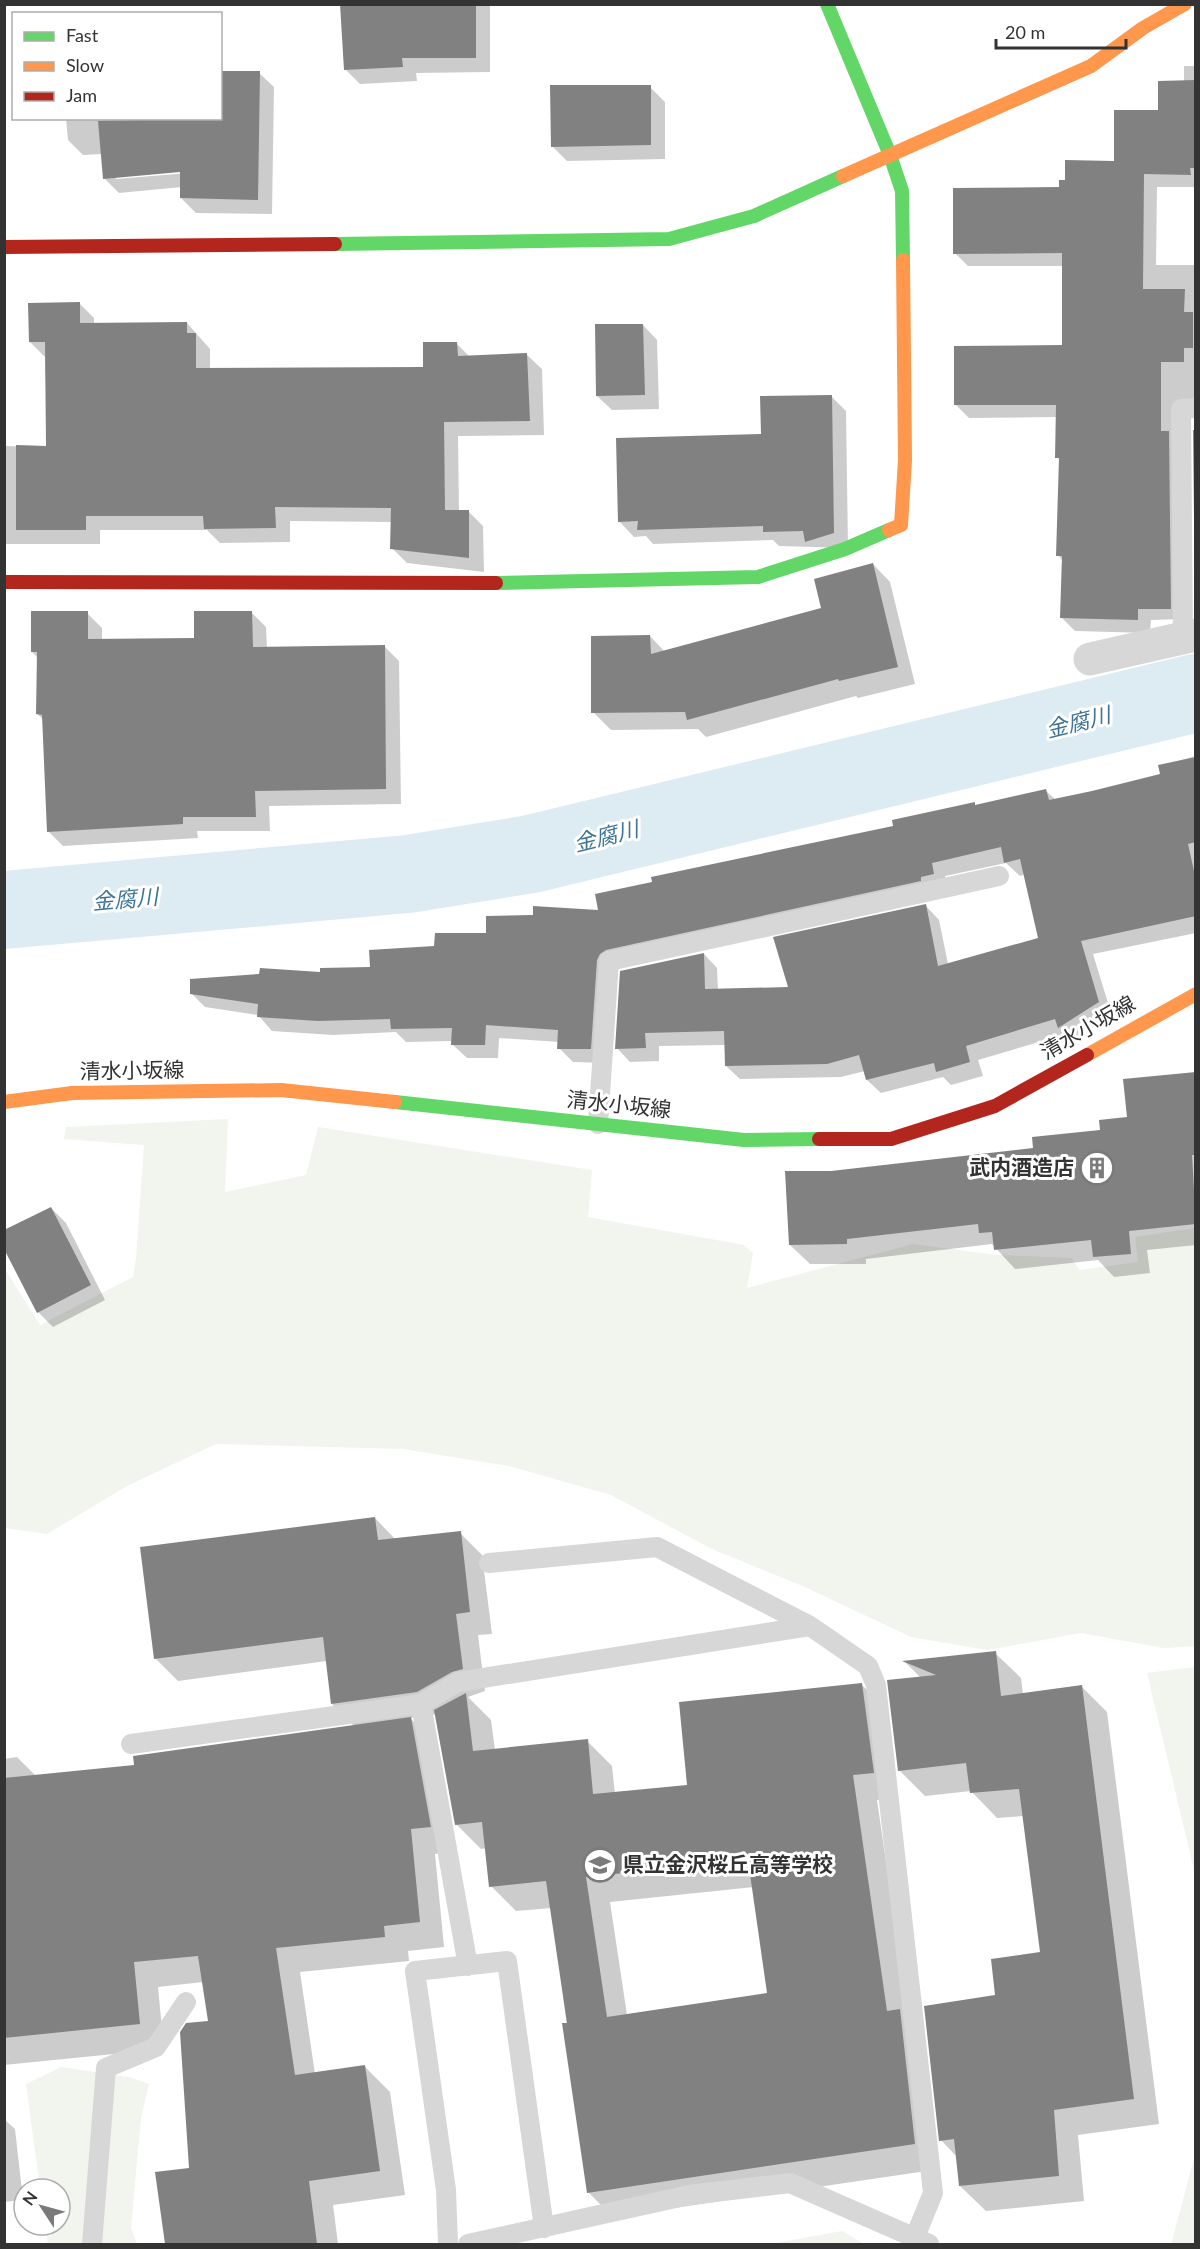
<svg xmlns="http://www.w3.org/2000/svg" width="1200" height="2249" viewBox="0 0 1200 2249" font-family="Lato,'Noto Sans JP',sans-serif">
<style>
.green{fill:#f1f5ed}
.shadow{fill:#0003;fill-rule:evenodd}
.lines{fill:none;stroke-linecap:round;stroke-linejoin:round}
.river{stroke:#ddebf3;stroke-width:78}
.building{fill:#818181;fill-rule:evenodd}
.lane{stroke:#d7d7d7;stroke-width:20}
.street{stroke:#d7d7d7;stroke-width:33}
.fast{stroke:#63d668;stroke-width:14}
.slow{stroke:#ff974d;stroke-width:14}
.jam{stroke:#b3261e;stroke-width:14}
.labels{text-anchor:middle;stroke-width:6;stroke-linejoin:round;paint-order:stroke}
.street-label{font-size:21px;fill:#333;stroke:#fff}
.poi-label{font-size:21px;font-weight:bold;fill:#333;stroke:#fff;text-anchor:end}
.water-label{font-size:22px;font-style:italic;fill:#3f7597;stroke:#fff}
</style>
<rect width="100%" height="100%" fill="#fff"/>
<path class="green" d="M228,1119L225,1192L306,1175L318,1127L592,1170L588,1217L744,1245L753,1253L747,1288L913,1244L997,1255L1071,1258L1080,1270L1138,1262L1135,1237L1195,1228V1646L1164,1648L1081,1633L987,1650L911,1637L805,1587L712,1549L611,1495L509,1466L403,1449L216,1444L127,1486L47,1534L5,1528V1269L40,1325L133,1277L136,1259L144,1145L64,1139L66,1127Z
M1195,1667H1196L1195,1874L1147,1673Z
M61,2067L129,2077L149,2084L141,2118L131,2228L137,2244H48L45,2225H60V2189H40L26,2084Z
M1195,2155V2244H1171Z
M842,2231L864,2244H770Z"/>
<path class="shadow" d="M341,4H490V72L416,73L417,81L360,84L345,69Z
M1184,66H1196V187H1157L1156,265H1196V410L1188,411L1183,619L1151,620L1150,633L1075,631L1062,618L1063,561L1058,555L1061,461L1057,457L1058,417L969,418L956,405L1063,347L1064,266H968L955,253L1061,189L1067,181L1116,162L1184,82Z
M259,73L274,87L272,214L196,213L181,198L182,187L119,193L104,178L102,154L83,155L68,140L66,118H220ZM188,170V173L116,179V176Z
M650,87L665,102V159L567,161L552,146Z
M79,303L94,318V324L187,323L210,349V369L425,368L457,344L470,357L527,355L542,369L544,435L458,436L459,511H468L483,526L484,572L407,563L392,548V522L290,521V542L220,543L207,530H100V544H4V446L48,447L45,357L30,342Z
M643,325L657,340L659,409L612,410L597,396Z
M831,396L846,411L848,548L779,546L773,540L653,544L646,536L634,537L620,522Z
M873,564L890,582L915,684L858,698L856,696L706,737L698,729L611,730L593,712L650,636L665,652L823,609Z
M251,612L266,627L267,649L384,646L399,661L401,804L269,806L270,831H197L198,838L63,846L48,831L44,720L37,714L38,658L32,652L87,613L102,628V640L195,639Z
M1196,756V933L1093,954L1112,1016L1073,1041L1066,1034L978,1060L983,1076L951,1085L943,1077L881,1093L867,1080L865,1071L841,1077L740,1079L726,1066V1045L659,1046V1061L630,1062L617,1048L704,954L717,968L718,991L790,989L926,906L939,920L948,964L1039,939L1025,874L1020,876L1006,863L945,876L947,888L613,967L604,1063L573,1062L559,1048V1042L499,1038L498,1058H467L453,1045V1041L406,1042L396,1032L333,1035L272,1031L258,1015L205,1007L191,993L372,968L488,935L600,911L895,827L1046,791L1056,800L1161,775L1159,766Z
M1196,1075V1245L1147,1250L1150,1273L1114,1277L1098,1260L1015,1269L992,1244L866,1259V1264H810L790,1245L831,1172L1035,1149L1102,1131L1129,1118Z
M51,1208L66,1223L105,1300L53,1327L38,1312Z
M375,1518L396,1540L460,1533L482,1555L492,1634L478,1635L485,1691L468,1697L491,1720L495,1750L587,1741L612,1766L615,1794L688,1786L862,1685L887,1710L898,1798L877,1800L909,2020L940,2169L613,2217L588,2192L552,1908L516,1911L491,1886L487,1848L481,1849L456,1824L437,1714L410,1718L436,1744L455,1852L435,1854L444,1947L408,1951L409,1961L300,1972L315,2074L365,2067L390,2092L405,2195L333,2205L338,2244H167L157,2174L191,2169L209,2023L203,1982L158,1987L164,2049L4,2065V1759L17,1757L36,1776L135,1766L355,1727L332,1704L327,1661L178,1681L155,1658ZM754,1887L769,1994L627,2015L610,1902Z
M995,1653L1021,1678L1023,1694L1081,1686L1107,1712L1159,2124L1078,2135L1084,2201L986,2211L960,2186L957,2157L941,2140L1042,1953L1024,1816L997,1818L971,1791L925,1796L899,1770L921,1678L905,1662Z
M4,2119L15,2129L23,2200L4,2202Z"/>
<g class="lines">
<path class="river" d="M4,910L408,874L531,854L1196,693"/>
</g>
<path class="building" d="M340,4H476V58H402L403,67L344,70Z
M220,71H260L258,200L180,198V172L103,179L98,121L220,118Z
M1196,80V168H1190L1191,175L1144,174L1143,289H1185L1184,312H1193V348H1184V362H1161V431H1169L1171,609H1138V620L1060,618L1062,556H1056L1059,458H1055L1056,405H954V346L1062,345V253L953,254V188L1059,187V180H1065V160L1114,161V110H1158V81Z
M550,85H651V145L551,147Z
M80,302V323L187,322V333H196V368L423,367V342H457L458,356L527,353L530,421L444,422L445,510H469V558L390,549L391,508L275,507L276,528L204,529L203,516H86V530H16V445L46,446L45,342H29L28,303Z
M595,324H643L645,395L596,396Z
M832,395L834,533L805,542L803,531L763,532V526L637,530L638,521L618,522L616,438L761,434L760,396Z
M1193,430H1196V608H1195Z
M873,563L898,667L839,681L838,679L687,720L685,712L591,713V636L650,635L651,654L821,608L814,579Z
M31,611H88V639L194,638V611H252L253,647L385,645L386,789L255,791L256,817H183V824L47,832L42,715L36,714L37,652H31Z
M1196,757V842L1188,844L1196,880V916L1081,941L1099,1002L1058,1028L1055,1019L966,1046L970,1062L936,1072L934,1063L866,1080L859,1055L827,1064L725,1066L724,1031L645,1033L646,1048L615,1049L620,971L704,953L705,989L788,987L773,937L926,904L938,966L1038,938L1020,859L1004,863L1001,847L932,863L934,874L921,877V881L606,950L600,954L597,960L591,1049H557L558,1030L486,1025L485,1045H451L452,1028L391,1029L390,1019L318,1021L257,1017L258,1004L190,994V979L259,974L260,968L320,972V968L370,967L369,950L434,946L435,933H486V916L533,915V906L598,910L595,894L652,882L651,877L893,826L892,820L975,802V805L1046,789L1049,800L1092,791L1160,774L1158,765Z
M1196,1072V1155H1192L1196,1224L1129,1231L1131,1254L1093,1257L1091,1240L994,1250L992,1232L979,1233L978,1224L847,1239V1244L789,1245L785,1171H831L1033,1148L1032,1137L1100,1130L1099,1120L1127,1117L1123,1079Z
M51,1207L91,1285L37,1313L4,1249V1230Z
M375,1517L378,1540L461,1531L470,1612L456,1614L463,1669L452,1672L417,1692L331,1704L323,1637L154,1659L140,1547Z
M996,1651L1001,1696L1082,1685L1134,2099L1054,2110L1059,2176L959,2186L954,2139L939,2141L924,2006L995,1995L991,1959L1040,1952L1019,1789L970,1793L966,1763L898,1771L887,1680L936,1675L902,1661Z
M862,1683L874,1773L853,1775L887,2011L900,2009L915,2144L587,2193L562,2023H567L546,1881L489,1887L482,1822L455,1825L434,1710L466,1693L473,1751L588,1739L593,1794L687,1785L679,1702ZM748,1860L767,1993L607,2017L586,1877Z
M411,1717L431,1827L411,1829L420,1922L384,1926L385,1937L276,1948L295,2075L365,2065L380,2171L309,2181L317,2244H165L155,2172L189,2168L180,2032L186,2023L208,2021L198,1956L134,1962L140,2024L4,2038V1778L134,1765L133,1756Z"/>
<g class="lines">
<path class="lane" d="M1183,638L1181,409L1196,408
M598,1124L609,961L999,876
M489,1563L657,1547L810,1626L868,1666L876,1685L933,2193L915,2237
M421,1704L468,1966
M131,1744L421,1704L458,1682L810,1626
M92,2244L106,2068L156,2047L186,2002
M448,2244L446,2190L415,1971L507,1961L544,2228
M468,2244L689,2195L790,2183L929,2244"/>
<path class="street" d="M1090,659L1196,635"/>
<path class="fast" d="M827,4L890,155L902,191L903,260
M335,244L669,239L754,216L843,176
M496,583L758,577L845,549L889,530
M395,1102L744,1140L819,1139"/>
<path class="slow" d="M843,176L1091,66L1143,28L1185,4
M889,530L901,525L905,460L903,260
M1087,1055L1196,994
M4,1102L72,1093L281,1090L395,1102"/>
<path class="jam" d="M4,247L335,244
M4,582L496,583
M819,1139H891L995,1106L1087,1055"/>
</g>
<defs>
<symbol id="building-ring" viewBox="-11 -11 22 22"><circle r="9.5" fill="#fff" stroke="#7a7a7a" stroke-width="1.5"/><path d="M-4-6H4V6H1V3H-1V6H-4ZM-2.5-4.3h1.7v1.8h-1.7ZM.8-4.3h1.7v1.8H.8ZM-2.5-1h1.7V.8h-1.7ZM.8-1h1.7V.8H.8Z" fill="#7a7a7a"/></symbol>
<symbol id="school-ring" viewBox="-11 -11 22 22"><circle r="9.5" fill="#fff" stroke="#7a7a7a" stroke-width="1.5"/><path d="M0-5L7-2L0 1L-7-2ZM-4 1L0 2.5L4 1V4Q0 6-4 4Z" fill="#7a7a7a"/></symbol>
</defs>
<g fill-rule="evenodd">
<use href="#building-ring" x="1078" y="1149" width="38" height="38"/>
<use href="#school-ring" x="581" y="1846" width="38" height="38"/>
</g>
<g class="labels">
<g class="street-label">
<text transform="translate(1088 1028) rotate(-30)" y="7">清水小坂線</text>
<text transform="translate(132 1071) rotate(-1)" y="7">清水小坂線</text>
<text transform="translate(619 1105) rotate(6)" y="7">清水小坂線</text>
</g>
<g class="poi-label">
<text x="1074" y="1175">武内酒造店</text>
<text x="623" y="1872" text-anchor="start">県立金沢桜丘高等学校</text>
</g>
<g class="water-label">
<text transform="translate(1078 722) rotate(-14)" y="8">金腐川</text>
<text transform="translate(606 836) rotate(-14)" y="8">金腐川</text>
<text transform="translate(125 899) rotate(-5)" y="8">金腐川</text>
</g>
</g>
<rect width="1200" height="2249" fill="none" stroke="#333333" stroke-width="12"/>
<rect x="12" y="12" width="210" height="108" fill="#ffffff" stroke="#adadad" stroke-width="1.5"/>
<rect x="24" y="32" width="30" height="9" fill="#63d668" stroke="#adadad" stroke-width="1.5"/>
<text x="66" y="42" font-size="18" fill="#333333">Fast</text>
<rect x="24" y="62" width="30" height="9" fill="#ff974d" stroke="#adadad" stroke-width="1.5"/>
<text x="66" y="72" font-size="18" fill="#333333">Slow</text>
<rect x="24" y="92" width="30" height="9" fill="#b3261e" stroke="#adadad" stroke-width="1.5"/>
<text x="66" y="102" font-size="18" fill="#333333">Jam</text>
<g transform="translate(42 2207) rotate(306)"><circle r="28" fill="#ffffff" stroke="#adadad" stroke-width="1.5"/>
<path d="M0-4.5L10 22L0 15L-10 22Z" fill="#7a7a7a"/>
<text y="-9" font-size="16" font-weight="bold" text-anchor="middle" fill="#333333">N</text>
</g>
<path d="M996 39v9h130v-9" fill="none" stroke="#333333" stroke-width="3"/>
<text x="1005" y="39" font-size="18" fill="#333333" stroke="#ffffff" stroke-width="4.5" paint-order="stroke">20 m</text>
</svg>
